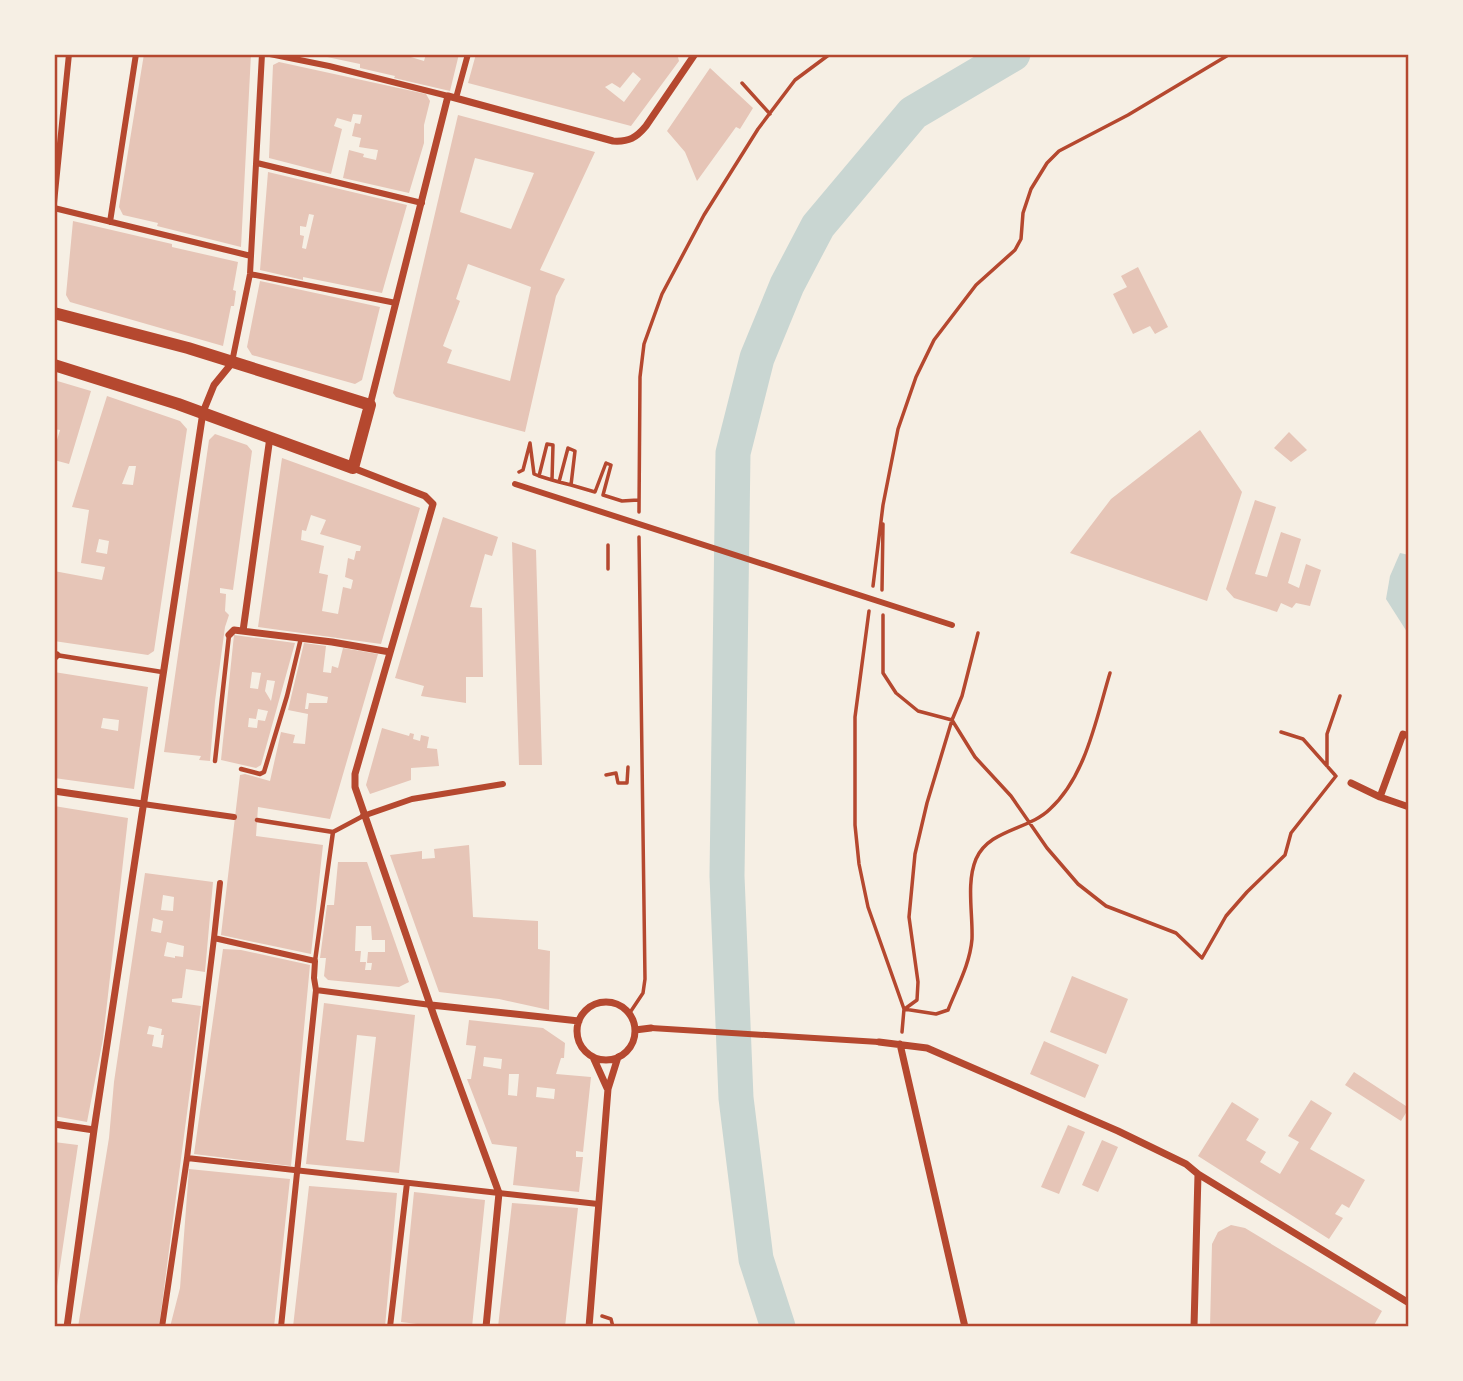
<svg xmlns="http://www.w3.org/2000/svg" width="1463" height="1381" viewBox="0 0 1463 1381" font-family="'Noto Sans',sans-serif">
<style>
.water{fill:#c9d6d2}
.lines{fill:none;stroke-linecap:round;stroke-linejoin:round}
.river{stroke:#c9d6d2;stroke-width:35}
.building{fill:#e6c5b7;fill-rule:evenodd}
.path{stroke:#b5482f;stroke-width:3.5}
.service{stroke:#b5482f;stroke-width:4.5}
.pedestrian{stroke:#b5482f;stroke-width:6}
.minor{stroke:#b5482f;stroke-width:7}
.tertiary{stroke:#b5482f;stroke-width:12}
.neatline{fill:none;stroke:#b5482f;stroke-width:2.5}
</style>
<rect width="100%" height="100%" fill="#f6efe4"/>
<path class="water" d="M1400,553L1409,555V635L1386,599L1390,576Z"/>
<g class="lines">
<path class="river" d="M778,1327L756,1259L736,1098L727,876L733,453L757,358L787,285L818,226L913,113L1013,54"/>
</g>
<path class="building" d="M144,54H251L241,247L157,226L158,223L123,215L119,207Z
M313,54H401L424,61L426,54H459L450,91L394,78L395,76L360,68V64Z
M476,54H652L656,57L659,54H677L679,61L631,126L468,83ZM633,72L641,79L624,102L605,87L612,83L620,88Z
M279,62L426,94L430,101L424,125V143L409,193L343,178L349,150L364,154L363,157L376,160L378,150L359,147L361,138L352,136L355,123L360,124L362,115L353,114L351,122L337,118L334,126L342,129L331,174L269,158L273,65Z
M710,68L753,108L740,129L736,127L697,181L685,152L667,131Z
M458,115L595,152L540,270L565,279L556,296L525,432L396,397L393,393ZM475,158L534,173L511,229L460,212ZM468,264L531,287L510,381L447,363L452,350L443,346L460,301L456,299Z
M268,172L407,205L382,293L303,277V280L260,270ZM309,214L314,215L306,249L302,248L304,236L300,235V226L306,227Z
M73,221L172,244V247L238,262L233,290L236,291L234,306H231L223,346L70,302L66,295Z
M1138,267L1168,327L1155,334L1150,326L1133,334L1113,294L1127,287L1121,276Z
M260,281L380,307L362,380L355,384L252,355L247,347Z
M54,380L91,391L69,464L54,460V450L60,430L54,429Z
M107,396L180,421L187,429L154,651L148,655L54,641V571L102,580L105,567L81,563L89,510L72,507ZM129,466H136L133,485L122,484ZM99,539L109,541L107,554L96,552Z
M1200,430L1242,492L1207,601L1070,553L1111,499Z
M1289,432L1307,450L1291,462L1274,448Z
M215,434L247,445L252,451L233,590L220,588V593L226,594L225,611L229,615L225,627L215,701L210,761L199,760L201,756L164,752L209,440Z
M282,458L420,508L381,644L258,627ZM311,515L326,520L320,534L361,546L360,551H356L354,560L348,558L345,577L353,580L351,589L343,587L338,614L322,611L328,575L319,573L324,546L301,540L302,530L306,531Z
M1255,500L1276,507L1255,574L1267,577L1281,532L1301,539L1288,583L1299,588L1306,564L1321,570L1310,606L1296,603L1292,608L1281,603L1277,612L1234,598L1226,589Z
M443,517L498,537L492,556L485,554L470,607L482,608L483,677H466V703L421,696L424,686L395,678Z
M512,542L536,550L542,765H519Z
M234,635L295,643L261,765L256,768L221,760ZM252,672L261,673L258,689L250,688ZM267,680L275,681L271,701L265,691ZM258,709L268,711L265,721L258,720L257,728L248,727L249,718L256,719Z
M304,643L326,646L323,672L331,673L332,666L338,668L343,648L378,654L330,819L258,807L256,836L323,845L311,954L221,935L240,775L245,774L270,781L281,732L295,735L293,743L305,744L308,714L288,710ZM307,693L328,697L327,703H309L308,709H305Z
M54,672L148,687L134,789L54,778ZM103,718L119,720L118,731L101,728Z
M382,728L409,736L410,733L414,734L413,739L420,741L421,735L429,737L427,748L437,749L439,766L411,768V780L370,794L366,785Z
M54,806L128,818L103,1039L87,1122L54,1116Z
M469,845L473,917L538,921V949L550,951L549,1010L499,999L439,992L390,855L422,851V859L435,858L434,849Z
M338,862H367L409,982L399,987L328,980L324,976L326,958H320L324,928L327,905H334ZM356,926H371L372,940H385V952H368L367,963H372L371,970H365L366,962H360L361,951H355Z
M145,873L213,882L205,972L186,969L182,998L172,999V1002L201,1006L159,1327H78L109,1138L114,1082ZM163,895L174,897L173,911L161,910ZM153,918L163,921L161,933L151,931ZM167,942L184,946L183,957L175,956V958L164,956ZM149,1026L162,1029L161,1035H164L162,1048L152,1046L154,1035L147,1034Z
M223,949L241,950L310,965L291,1166L194,1154Z
M1072,976L1128,999L1106,1054L1050,1032Z
M324,1003L415,1015L399,1173L306,1164ZM357,1035L376,1037L364,1142L346,1140Z
M469,1020L543,1028L565,1043L564,1058H561L556,1074L591,1077L583,1152L576,1151V1157H583L579,1192L513,1185L517,1147L492,1144L467,1079H471L476,1046L466,1045ZM484,1057L502,1059L501,1069L483,1066ZM509,1074H519L517,1096L508,1095ZM537,1087L555,1089L554,1099L536,1097Z
M1044,1041L1099,1065L1085,1098L1030,1074Z
M1354,1072L1409,1108L1401,1121L1345,1085Z
M1311,1100L1332,1113L1310,1149L1365,1180L1349,1208L1342,1204L1335,1214L1343,1218L1329,1239L1198,1156L1232,1102L1259,1119L1246,1140L1266,1152L1260,1162L1280,1174L1299,1142L1288,1136Z
M1068,1125L1085,1132L1059,1194L1041,1187Z
M1102,1140L1118,1147L1098,1192L1082,1185Z
M54,1142L78,1145L56,1293H54Z
M189,1169L290,1179L274,1327H170L180,1288Z
M309,1186L397,1193L385,1327H293Z
M414,1192L485,1200L472,1327H441L401,1322Z
M512,1203L578,1208L565,1327H498Z
M1231,1225L1245,1228L1382,1311L1373,1327H1210L1212,1244L1218,1232Z"/>
<g class="lines">
<path class="path" d="M742,83L770,114
M519,472L523,470L530,443L534,474L539,476L547,444L553,445L552,480L559,482L568,448L575,451L571,485L595,492L606,463L611,465L603,495L622,501L638,500
M539,476L552,480
M559,482L571,485
M639,512L640,377L644,344L662,294L704,215L758,129L795,80L830,54
M608,569V545
M873,586L883,505L898,429L916,377L934,340L976,285L1015,250L1021,239L1023,213L1031,189L1047,163L1059,151L1128,115L1230,54
M882,590L883,524
M869,611L855,717V825L859,864L868,907L904,1009L902,1032
M883,615V673L896,693L918,711L952,720L975,757L1011,796L1047,848L1078,884L1106,906L1176,933L1202,958L1226,916L1247,892L1285,855L1291,833L1336,776
M1281,732L1303,739L1335,775
M1327,766V734L1340,696
M606,775L616,773L618,783H627L628,767
M906,1008L917,1000L918,982L909,917L915,854L927,803L952,720L962,696L978,633
M904,1009L936,1014L948,1010C957,987 970,964 972,939C973,914 966,883 976,859C989,829 1029,830 1050,809C1086,776 1096,719 1110,673
M629,1014L643,993L645,979L639,537
M602,1316L611,1319L613,1327"/>
<path class="service" d="M56,655L162,672
M215,761L229,635
M241,769L260,774L264,772L287,696L301,638
M257,820L333,832L363,816
M315,961L333,832"/>
<path class="pedestrian" d="M270,54L329,66L448,96
M456,98L468,54
M257,163L422,203
M54,203L69,54
M54,208L251,256
M110,222L136,54
M250,274L396,303
M232,362L250,274L262,54
M515,484L952,625
M143,804L234,817
M363,816L412,799L503,784
M220,883L214,938L315,961L314,978L316,990L281,1327
M316,990L431,1005
M651,1028L879,1042
M187,1158L598,1204
M162,1327L187,1158L214,938
M390,1327L407,1183"/>
<path class="minor" d="M370,405L448,96L613,141C629,142 636,138 646,126L695,54
M353,468L425,496L433,504L355,774V787L434,1016L499,1193L486,1327
M243,631L270,437
M229,635L234,630L332,642L390,652
M54,658L57,655
M1351,783L1380,797L1409,807
M54,791L143,804
M1380,797L1403,734L1409,736
M577 1031a29 29 0 1 1 58 0a29 29 0 1 1-58 0Z
M431,1005L579,1021
M635,1030L651,1028
M879,1042L927,1048L1118,1131L1186,1164L1198,1174L1409,1303
M900,1044L965,1327
M593,1057L607,1088
M54,1124L94,1130
M67,1327L94,1130L203,412L214,385L232,363
M589,1327L608,1089L618,1057
M1194,1327L1198,1174"/>
<path class="tertiary" d="M54,313L188,348L370,405L353,468L178,404L54,365"/>
</g>
<rect width="1463" height="1381" fill="none" stroke="#f6efe4" stroke-width="112"/>
<rect x="56" y="56" width="1351" height="1269" class="neatline"/>
</svg>
